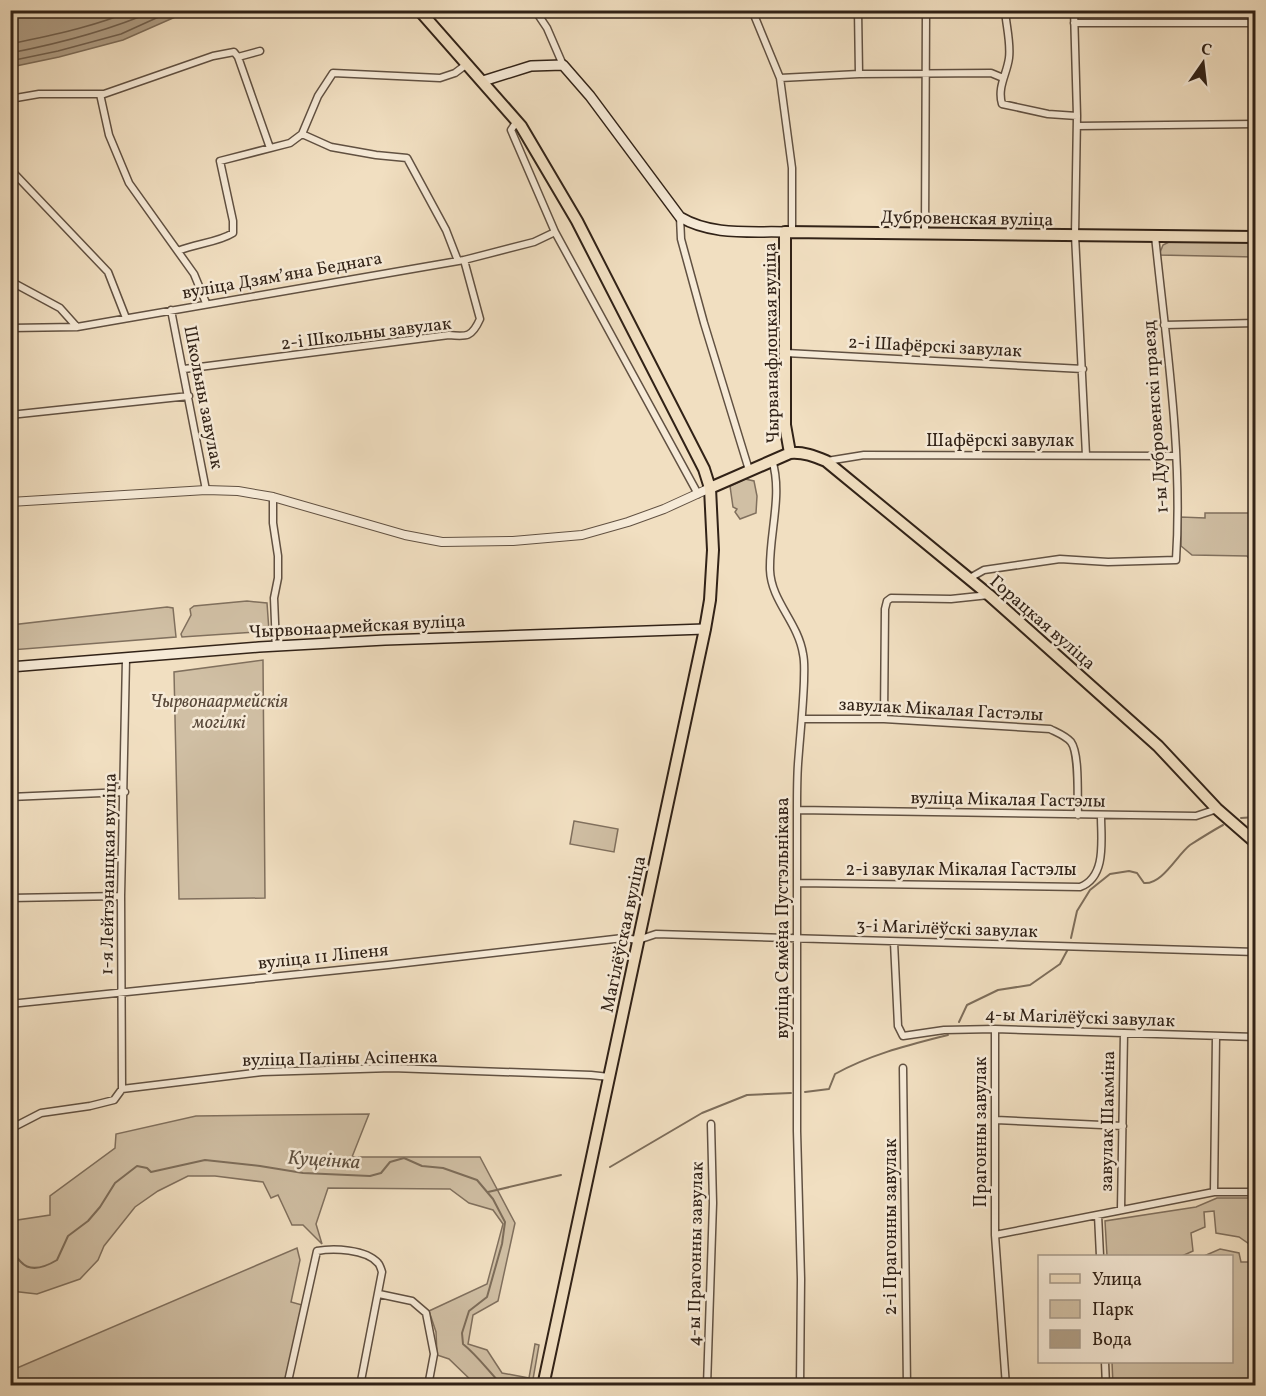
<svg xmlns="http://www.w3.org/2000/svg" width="1266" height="1396" viewBox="0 0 1266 1396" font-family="Vollkorn,serif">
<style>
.green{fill:#d0bfa4;stroke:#80705e;stroke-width:1.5}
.water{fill:#b09f87;stroke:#7d6d5a;stroke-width:1.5}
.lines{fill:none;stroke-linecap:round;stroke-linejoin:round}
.shore{stroke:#70604f;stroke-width:1.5}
.stream{stroke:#7d6d5a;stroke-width:2}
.minor-casing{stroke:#615142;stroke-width:9}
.tertiary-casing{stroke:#615142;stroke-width:10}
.secondary-casing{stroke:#312217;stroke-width:12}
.primary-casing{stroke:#312217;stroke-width:14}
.minor{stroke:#f6ead7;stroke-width:6}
.tertiary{stroke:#f6ead7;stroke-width:8}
.secondary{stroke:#f6ead7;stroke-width:9}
.primary{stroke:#f1dfc1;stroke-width:10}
.labels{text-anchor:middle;stroke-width:5;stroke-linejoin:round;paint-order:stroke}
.street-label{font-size:18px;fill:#312217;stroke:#f6ead7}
.park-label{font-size:18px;font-style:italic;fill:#59493a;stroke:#f6ead7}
.water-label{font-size:20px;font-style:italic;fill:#5d4e3e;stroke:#f6ead7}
</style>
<rect width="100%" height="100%" fill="#f1dfc1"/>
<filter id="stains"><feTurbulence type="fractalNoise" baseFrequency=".00333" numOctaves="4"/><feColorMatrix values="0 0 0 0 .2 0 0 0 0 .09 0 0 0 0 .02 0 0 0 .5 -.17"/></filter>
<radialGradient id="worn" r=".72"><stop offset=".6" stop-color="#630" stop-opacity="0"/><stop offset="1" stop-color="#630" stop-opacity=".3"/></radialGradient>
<path class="green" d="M1173,240L1255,241V257L1159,255L1163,245Z
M745,479L754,481L757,496L756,513L740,519L735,512L737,509L733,507L730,486Z
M1205,513H1255V578V566L1247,556L1192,555L1181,546V517L1205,518Z
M247,601L267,603L269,631L182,637L181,634L191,615L190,609L194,606Z
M167,607L173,608L176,637L11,650V625Z
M263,660L265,898L179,899L174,672Z
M574,821L618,829L614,852L570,844Z
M369,1114L352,1157H480L515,1223L498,1301L473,1315L468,1344L487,1350L502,1373L529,1378L535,1344L539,1345L532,1385H476L449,1359L437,1355L436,1332L429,1311L487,1284L503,1224L493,1210L469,1203L450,1189L328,1188L316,1224L322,1244L303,1225H292L278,1195L271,1198L263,1182L215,1176H188L158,1191L135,1207L104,1246L98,1260L80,1279L37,1294L11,1291V1221L50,1215V1196L115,1148L116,1134L196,1116Z
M1217,1198H1255V1248L1239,1237L1216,1233L1214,1211L1204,1212L1205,1227L1191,1233L1193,1251L1182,1256H1107L1105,1221L1196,1207Z
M297,1248L300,1260L291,1302L302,1305L285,1385H11L10,1371Z
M1220,1249L1239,1253L1241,1262H1255V1385H1113L1112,1362H1232V1256H1204Z"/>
<path class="water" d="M11,10H188L189,11L123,40L59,57L11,67Z"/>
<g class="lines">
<path class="shore" d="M10,44C52,35 94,27 133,10
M10,53C62,43 108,31 156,10
M10,61L58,51L121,34L174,10"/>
<path class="stream" d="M1241,818L1256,817
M1071,938L1077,911L1090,890L1110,874L1129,871L1137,873L1144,883C1162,885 1177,855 1190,845C1201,838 1212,831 1223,825
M959,1022L967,1005L998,990L1030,985L1060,964L1068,949
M805,1092L829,1089L835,1074C871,1054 909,1045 948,1035
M610,1167L702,1113L747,1095L791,1093
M488,1192L561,1175
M10,1253C16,1255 17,1258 21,1262C31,1273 47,1266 57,1260L68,1236L88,1221L100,1207L115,1183L137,1166L147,1168L151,1172L205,1160L260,1166L303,1173L370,1176L381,1173L390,1162L404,1158L422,1166L443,1168L477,1180L493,1199L505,1222L502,1244L487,1297L469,1311L462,1333L463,1344C478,1356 489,1372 503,1386"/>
<defs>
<path id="minor" d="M535,10L547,28L563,65
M752,10L780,78L792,168V231
M858,10L859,74
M1005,10C1006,25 1011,43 1009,58C1007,74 997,87 1002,104L1048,114L1077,116
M1074,10L1077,116L1075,235L1086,455
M1074,23H1256
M238,57L270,148
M780,78L859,74L991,73L1003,78
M100,94L109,135L129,183L194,274L206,303
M10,99L39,94H104L213,56L234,52L238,57L260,51
M517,121L511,130L555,232L698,494
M1077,126L1256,124
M302,134L331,147L376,155L407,158L446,230L458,261
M10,169L108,272L126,318
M680,217L681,239L704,323L749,470
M925,234L926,10
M178,251C196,243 217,243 233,233V221L220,161L290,143L302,134L318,96L333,73L440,78L455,73L467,64
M10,281L60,308L77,327
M171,310L206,490
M1164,325L1256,323
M10,328L77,327L464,260L534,242L555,232
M786,353L1083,369
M184,369L449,335C467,337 472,337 480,319L464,260
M10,415L189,396
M772,460C783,494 769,534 770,570C771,601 798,622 803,654C805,663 804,672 804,681C803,709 800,736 798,764C797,779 797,794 797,810V1131L801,1279L800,1386
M827,461L864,455L1175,456
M273,497V523L278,556V578L274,598L276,646
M968,579L984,570L1060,559L1108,562L1176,560C1183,452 1166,343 1155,236
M803,719H884L1050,729C1058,733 1066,736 1071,742C1080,754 1077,799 1078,815
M884,719L885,609L887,601L891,598L951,599L989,595
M10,797L125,792
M797,810L1196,816L1217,809
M798,883L1080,887C1107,877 1101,839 1101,816
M10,898L121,896
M894,942L898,1026L903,1036L944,1030L995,1029L1256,1037
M10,1004L388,965L623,938L638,940L656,934L1256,952
M995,1029V1235L1006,1386
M903,1068L907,1386
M122,1089L121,896L126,659
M996,1120L1123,1126
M10,1129L41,1113L90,1106L114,1100L122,1089L262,1072L392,1068L591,1075L609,1077
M1214,1192L1216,1037
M1121,1209L1124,1033
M1098,1215L1100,1256
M995,1235L1214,1192H1256
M379,1294L412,1301L426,1313L434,1354L428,1386
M1105,1362L1106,1386
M287,1386L317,1251C333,1248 366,1249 378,1263C380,1265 381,1269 382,1272L360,1386
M707,1386L713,1203L711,1124"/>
<path id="tertiary" d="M10,502L206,490L238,491L273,497L405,535L442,542L513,541L582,535L628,522L664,509L710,488"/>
<path id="secondary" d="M483,81L531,66L563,65L590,96L680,217C712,236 750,231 785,232
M10,667L259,647L385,640L705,629"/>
<path id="primary" d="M419,10L521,126L577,221L704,469L710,488L713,550L710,600L705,629L543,1386
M790,453L785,425V232L1256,237
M710,488L790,453C804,452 814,456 826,461L989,595L1158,746L1217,809L1256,843"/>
</defs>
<use href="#minor" class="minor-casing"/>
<use href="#tertiary" class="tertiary-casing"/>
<use href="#secondary" class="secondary-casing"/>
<use href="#primary" class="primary-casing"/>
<use href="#minor" class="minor"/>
<use href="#tertiary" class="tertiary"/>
<use href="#secondary" class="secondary"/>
<use href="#primary" class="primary"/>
</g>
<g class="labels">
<g class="street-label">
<text transform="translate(967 218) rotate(1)" y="6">Дубровенская вуліца</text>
<text transform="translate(282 275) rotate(-10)" y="6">вуліца Дзямʼяна Беднага</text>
<text transform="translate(366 333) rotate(-7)" y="6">2-і Школьны завулак</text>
<text transform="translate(771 343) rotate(-91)" y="6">Чырванафлоцкая вуліца</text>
<text transform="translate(935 346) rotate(3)" y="6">2-і Шафёрскі завулак</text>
<text transform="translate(204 397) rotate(79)" y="6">Школьны завулак</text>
<text transform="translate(1155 417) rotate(-94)" y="6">1-ы Дубровенскі праезд</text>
<text x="1000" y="446">Шафёрскі завулак</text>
<text transform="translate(1043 622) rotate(41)" y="6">Горацкая вуліца</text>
<text transform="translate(357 626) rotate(-3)" y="6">Чырвонаармейская вуліца</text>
<text transform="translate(941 709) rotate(3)" y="6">завулак Мікалая Гастэлы</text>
<text transform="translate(1008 799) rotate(1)" y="6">вуліца Мікалая Гастэлы</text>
<text x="961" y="875">2-і завулак Мікалая Гастэлы</text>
<text transform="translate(108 874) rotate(-89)" y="6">1-я Лейтэнанцкая вуліца</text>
<text transform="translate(782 918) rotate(-90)" y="6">вуліца Сямёна Пустэльнікава</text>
<text transform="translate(947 928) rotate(2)" y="6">3-і Магілёўскі завулак</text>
<text transform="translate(623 934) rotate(-78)" y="6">Магілёўская вуліца</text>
<text transform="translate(323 956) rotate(-6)" y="6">вуліца 11 Ліпеня</text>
<text transform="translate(1080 1017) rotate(2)" y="6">4-ы Магілёўскі завулак</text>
<text transform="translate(340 1058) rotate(-1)" y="6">вуліца Паліны Асіпенка</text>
<text transform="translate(1107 1121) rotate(-89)" y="6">завулак Шакміна</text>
<text transform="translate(980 1132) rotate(-90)" y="6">Прагонны завулак</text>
<text transform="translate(890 1227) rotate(-90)" y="6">2-і Прагонны завулак</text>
<text transform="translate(695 1254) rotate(-89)" y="6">4-ы Прагонны завулак</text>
</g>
<g class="park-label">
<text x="219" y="707">Чырвонаармейскія<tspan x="219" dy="21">могілкі</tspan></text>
</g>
<g class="water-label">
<text transform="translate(324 1159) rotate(4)" y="7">Куцеінка</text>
</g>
</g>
<rect width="1266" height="1396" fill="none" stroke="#f1dfc1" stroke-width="36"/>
<rect x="12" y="12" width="1242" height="1372" fill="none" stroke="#312217" stroke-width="3"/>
<rect x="18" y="18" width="1230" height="1360" fill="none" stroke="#312217" stroke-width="1.5"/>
<rect x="1038" y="1255" width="195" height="108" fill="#f6ead7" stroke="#a79a8a" stroke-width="1.5"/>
<rect x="1050" y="1274" width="30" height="9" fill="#f1dfc1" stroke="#a79a8a" stroke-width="1.5"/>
<text x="1092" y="1285" font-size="18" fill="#312217">Улица</text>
<rect x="1050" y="1300" width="30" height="18" fill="#d0bfa4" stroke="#a79a8a" stroke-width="1.5"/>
<text x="1092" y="1315" font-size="18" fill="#312217">Парк</text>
<rect x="1050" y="1330" width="30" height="18" fill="#b09f87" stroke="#a79a8a" stroke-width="1.5"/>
<text x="1092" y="1345" font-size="18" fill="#312217">Вода</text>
<g transform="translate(1203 63) rotate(14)" stroke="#f6ead7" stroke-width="4.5" paint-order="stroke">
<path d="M0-4.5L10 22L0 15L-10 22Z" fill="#312217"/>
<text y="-9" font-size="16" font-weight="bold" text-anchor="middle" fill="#312217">С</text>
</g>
<rect width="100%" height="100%" filter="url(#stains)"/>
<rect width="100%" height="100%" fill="url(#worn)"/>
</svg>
